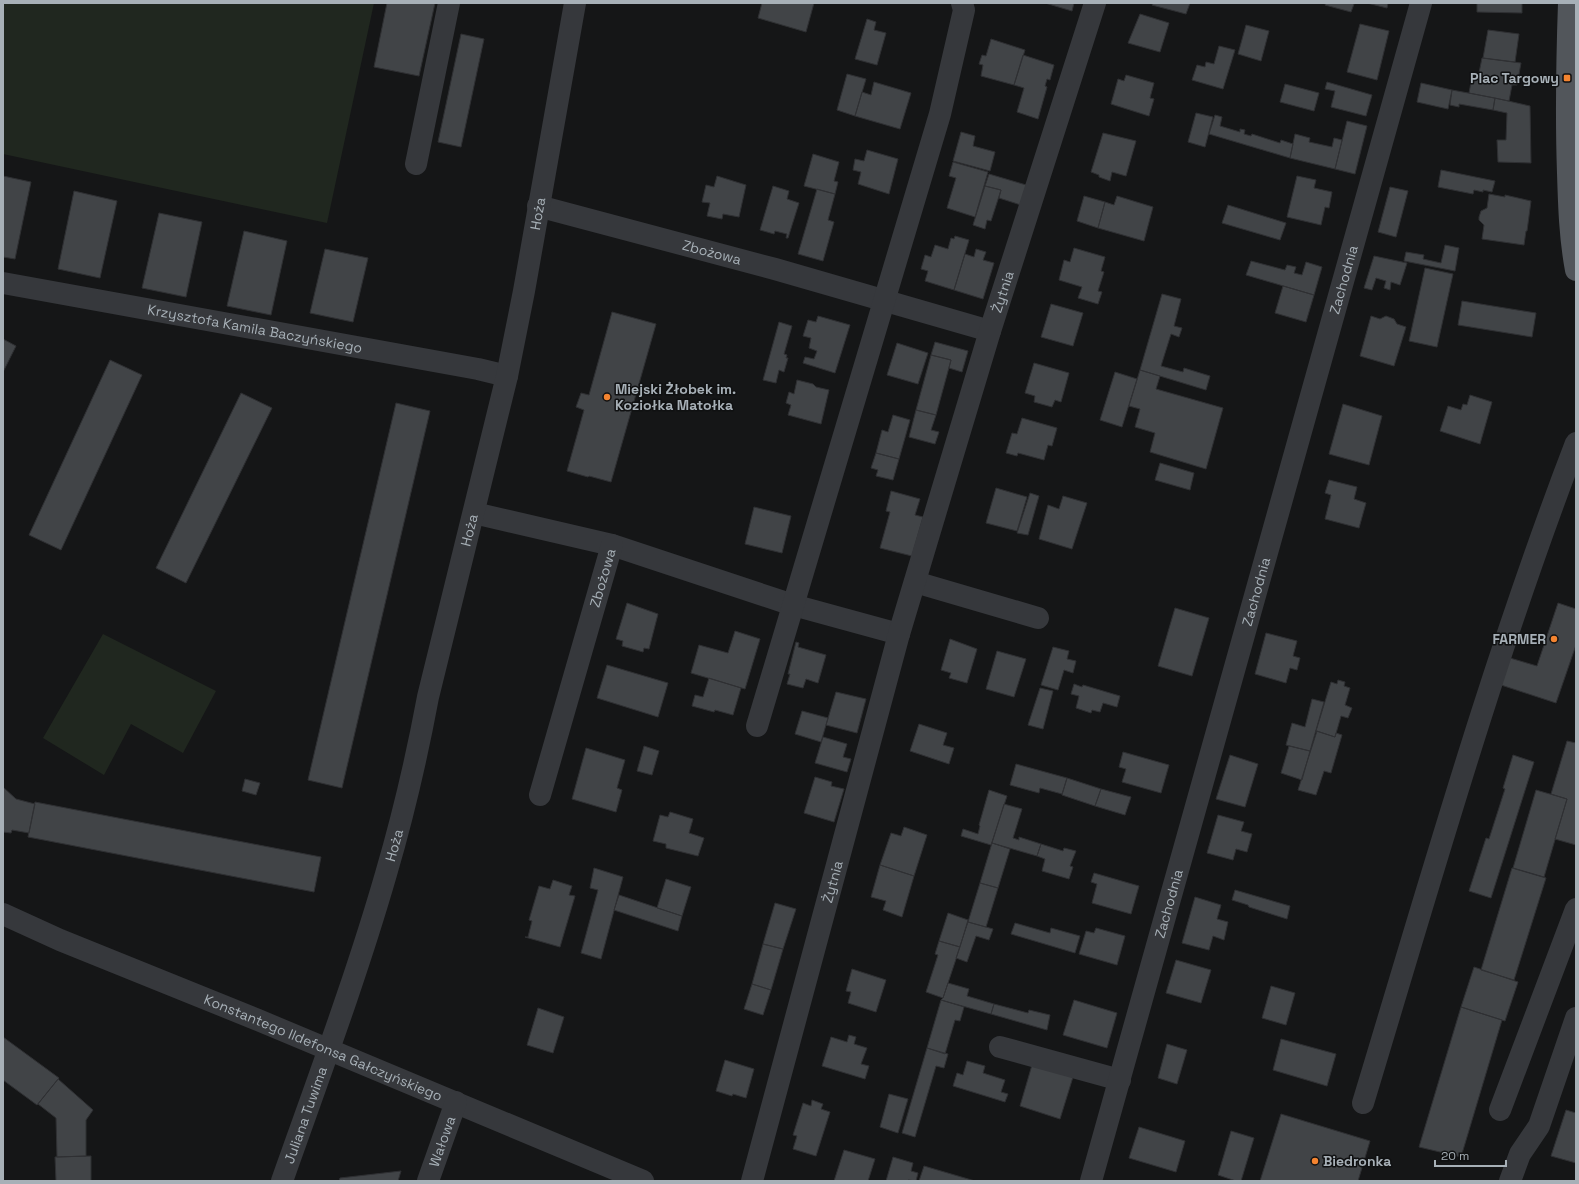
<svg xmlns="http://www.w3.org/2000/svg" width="1579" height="1184" viewBox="0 0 1579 1184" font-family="'Space Grotesk',sans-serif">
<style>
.green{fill:#20271f}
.building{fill:#414447;stroke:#2f3033}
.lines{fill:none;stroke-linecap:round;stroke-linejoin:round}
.minor{stroke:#36383c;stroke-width:22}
.major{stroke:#52565b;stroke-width:22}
.poi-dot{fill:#f48430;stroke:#101112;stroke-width:1.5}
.labels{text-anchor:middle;stroke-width:3;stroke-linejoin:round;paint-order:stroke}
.poi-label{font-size:14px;font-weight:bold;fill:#a7b0b7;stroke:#101112;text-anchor:end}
.street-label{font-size:14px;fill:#a7b0b7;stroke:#101112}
</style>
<rect width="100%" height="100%" fill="#151617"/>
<path class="green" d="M3,3H374L327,223L3,154Z
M103,634L216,691L183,753L131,724L104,775L43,738Z"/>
<path class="building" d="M387,3H435L419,76L374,67Z
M762,3H814L806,32L758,18Z
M1045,3H1074L1072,11Z
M1153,3H1190L1186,14L1152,5Z
M1326,3H1351L1354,4L1351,12L1325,5Z
M1367,3H1388L1387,8Z
M1477,3H1522V13L1477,12Z
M1140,14L1169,23L1160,52L1128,43Z
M867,19L876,22L874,30L886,33L877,65L855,59Z
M1360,24L1389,31L1377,80L1347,72Z
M1246,25L1269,31L1261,61L1238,54Z
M1488,30L1519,34L1515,62L1483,58Z
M461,34L484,39L461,147L438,142Z
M991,39L1025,50L1014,85L981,76L983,65L979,64L982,55L986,56Z
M1219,46L1235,50L1223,89L1192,80L1197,65L1205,67L1206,62L1214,64Z
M1023,55L1054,65L1050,80L1047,79L1045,86L1047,87L1038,119L1017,112L1024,88L1014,85Z
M1482,58L1521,63L1517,85H1512L1509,101L1469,93L1472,77L1478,78Z
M847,74L866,79L855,116L837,110Z
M1126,75L1154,83L1150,98L1154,99L1149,116L1111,104L1118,79L1124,81Z
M874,82L911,93L900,129L855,116L862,92L871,95Z
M1327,82L1372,95L1366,116L1331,107L1335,91L1325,89Z
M1421,83L1452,90L1448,109L1417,102Z
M1285,84L1319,93L1314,111L1280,102Z
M1452,90L1495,98L1493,110L1459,104V107L1450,105Z
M1495,98L1530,106L1531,163L1498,162L1497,140H1506L1507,113L1493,110Z
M1196,113L1213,117L1205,147L1188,142Z
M1215,115L1222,117L1220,126L1240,132V129L1245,130L1244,134L1251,136L1252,134L1280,143L1281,140L1293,144L1290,158L1209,134Z
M1347,121L1367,126L1355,174L1335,169Z
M961,132L975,136L973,146L995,152L990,171L953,161Z
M1103,133L1136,141L1126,176L1112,172L1110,181L1099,177V175L1091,172Z
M1295,134L1310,138L1309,142L1332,147L1334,138L1342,140L1335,169L1290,158Z
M867,150L898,159L889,194L858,184L861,172L853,170L855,159L864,161Z
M813,154L839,162L834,181L838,182L835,194L804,186Z
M953,162L988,172L975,217L947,208L956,178L949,176Z
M1441,170L1495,181L1492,192L1483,190V192L1474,190L1473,194L1438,187Z
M989,174L1033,187L1027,207L999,198L1001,190L985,186Z
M3,176L31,182L15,259L3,257Z
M717,176L746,185L739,217L723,214L722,219L707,216L710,203L702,202L706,185L714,187Z
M1297,176L1316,180L1314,188L1332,192L1329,208L1325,207L1321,225L1287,217Z
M773,186L789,191L787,199L799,203L788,238H786L787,234L775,231L774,234L760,230Z
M985,186L1001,190L991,221L987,220L985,229L973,225Z
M1390,187L1408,191L1396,237L1378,232Z
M817,189L835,194L828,220L834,222L823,261L798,254Z
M74,191L117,201L100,278L58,269Z
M1489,194L1505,197V195L1531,201L1527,231H1526L1524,245L1482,239L1484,225L1479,220V217L1481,211L1487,208Z
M1084,196L1105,202L1098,228L1077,221Z
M1117,196L1153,207L1144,241L1098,228L1105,202L1114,205Z
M1228,205L1286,223L1280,240L1222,223Z
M159,213L202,222L186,297L142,288Z
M244,231L287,241L271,315L227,306Z
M955,236L969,240L954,290L925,281L928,271L921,269L925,255L931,257L935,245L948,249L951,238L954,239Z
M1445,245L1459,248L1455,271L1404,261L1406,252L1424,255L1423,259L1441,263Z
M1074,248L1105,257L1101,271L1104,272L1098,291L1102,292L1098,304L1078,298L1082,287L1059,280L1064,260L1070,262Z
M325,249L368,258L353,322L310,313Z
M976,249L986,252L983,260L994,263L983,299L954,290L965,254L974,257Z
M1374,256L1407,263L1400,285L1391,282L1390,290L1384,288L1386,281L1376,278L1372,290L1364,288Z
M1251,261L1285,270L1287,265L1296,267L1294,273L1302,275L1306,262L1322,267L1314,295L1246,275Z
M1425,268L1453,274L1437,347L1409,341Z
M1283,286L1314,295L1306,322L1275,313Z
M1162,294L1181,299L1174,326L1182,328L1179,337L1171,334L1161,366L1183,372L1184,368L1210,376L1206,390L1140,370Z
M1462,301L1536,313L1532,337L1458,325Z
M1051,304L1083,313L1073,346L1041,337Z
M612,312L656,324L611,482L589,476L588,477L567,471L584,410L576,407L581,393L589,395Z
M818,316L850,325L835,373L803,363L805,357L814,359L817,351L809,348L811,338L803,336L808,320L816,322Z
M1371,316L1380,319L1386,316L1394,319L1397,324L1406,327L1394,366L1360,356Z
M779,322L792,326L784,354L787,355L786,358H788L784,372L779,370L776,383L763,380Z
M3,339L16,346L3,372Z
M935,342L968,351L962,372L949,368L951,360L931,355Z
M897,343L928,353L918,384L887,375Z
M931,355L951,360L936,415L916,410Z
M110,360L142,375L61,550L29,535Z
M1034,363L1069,373L1061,402L1055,400L1052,407L1034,402L1035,396L1025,393Z
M1140,370L1160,376L1156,389L1223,408L1206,469L1150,452L1155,433L1135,427L1140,409L1129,406Z
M1115,372L1137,379L1122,427L1100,420Z
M797,380L813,384L816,387L829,390L821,424L788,415L791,405L786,403L789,392L794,394Z
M241,393L272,408L186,583L156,568Z
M1470,395L1492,402L1480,444L1440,431L1448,406L1461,410L1463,404L1467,405Z
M396,403L430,411L342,788L308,780Z
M1343,404L1382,416L1369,465L1329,454Z
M916,410L936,415L931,430L939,432L935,444L909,437Z
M893,415L910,420L899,459L876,453L882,430L888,432Z
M1022,418L1057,428L1052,446L1048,445L1044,460L1018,453L1017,456L1006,453L1012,433L1017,434Z
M876,453L899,459L893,480L876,476L878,470L871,468Z
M1160,463L1194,473L1190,490L1155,480Z
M1329,480L1357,487L1354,499L1366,503L1359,528L1325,519L1331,495L1325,493Z
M996,488L1027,497L1017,531L986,523Z
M891,491L920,499L915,515L923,517L912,556L880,548L890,512L886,511Z
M1030,493L1039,496L1028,535L1017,533Z
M1063,496L1087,503L1072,549L1039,539L1048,505L1059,509Z
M754,507L791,516L782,553L745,544Z
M627,603L658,614L649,649L644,648L643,652L622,646L623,641L616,639Z
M1558,603L1576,609V645L1556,703L1501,685L1510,658L1537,666Z
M1175,608L1209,618L1192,676L1158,666Z
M735,631L760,639L745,689L691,673L699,645L728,653Z
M1266,633L1297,641L1293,656L1300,658L1297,670L1290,668L1286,683L1255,674Z
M950,639L977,649L967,683L949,678L951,673L941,670Z
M796,642L799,643L798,647L826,655L818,683L806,679L803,688L787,684L790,674H788Z
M1053,647L1069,651L1067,659L1076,661L1073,673L1064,670L1058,690L1041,685Z
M997,651L1026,659L1014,697L986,689Z
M607,665L668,683L658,717L597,698Z
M709,678L741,688L733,715L715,710L714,712L692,706L695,695L703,697Z
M1338,680L1345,682L1344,686L1350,688L1345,705L1352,708L1348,718L1341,716L1335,737L1316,731L1331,682L1337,684Z
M1074,684L1082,687L1083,685L1120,696L1117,707L1103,703L1100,712L1092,710L1091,713L1076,708L1079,696L1071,694Z
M1040,688L1053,691L1043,729L1028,725Z
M836,692L866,699L857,733L826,725Z
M1312,699L1324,702L1310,751L1286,745L1292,723L1305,727Z
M802,711L828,718L821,742L795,734Z
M919,724L947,733L943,745L954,748L949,764L910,751Z
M1317,731L1335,737L1336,733L1342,735L1331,773L1324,771L1316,795L1298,790Z
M823,737L847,744L843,757L851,759L847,772L815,763Z
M1567,741L1576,743V845L1555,839L1567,799L1551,794Z
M644,746L659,751L652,775L637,771Z
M1289,746L1310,751L1302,780L1281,773Z
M586,748L625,760L617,788L622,790L616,812L572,799Z
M1123,752L1169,765L1161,793L1122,782L1126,769L1119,767Z
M1230,755L1258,764L1245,807L1216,799Z
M1513,755L1534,762L1491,898L1469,891L1486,838L1489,839L1505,789L1503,788Z
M1016,764L1067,778L1062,794L1040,788L1039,793L1010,785Z
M815,777L832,782L831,786L844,789L834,822L804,813Z
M1067,778L1101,789L1095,806L1062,795Z
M245,779L260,783L256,795L242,791Z
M3,787L16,799L35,804L29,833L12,830L11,833L3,832Z
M1101,789L1131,797L1125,815L1095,806Z
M989,790L1007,796L991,845L961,836L963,829L978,834L980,826L979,825Z
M1536,790L1567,799L1544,877L1513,868Z
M35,802L321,857L314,892L28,837Z
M1004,804L1022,809L1013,838L1019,840V837L1041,844L1037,856L992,843Z
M670,812L693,819L689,833L704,838L698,856L666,848V844L653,841L660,815L668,817Z
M1218,815L1244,822L1241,831L1252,834L1247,852L1236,849L1233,860L1207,853Z
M904,827L927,835L914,876L880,865L891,833L901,836Z
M992,843L1010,849L998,888L980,883Z
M1041,844L1063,851L1064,848L1076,851L1070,866L1073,867L1069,879L1042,871L1045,859L1037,856Z
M880,865L914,876L902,917L883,910L886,901L871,897Z
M594,868L623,877L601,959L581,953L598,890L590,888Z
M1512,868L1546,878L1514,980L1481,970Z
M1094,873L1139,886L1131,914L1092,903L1097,884L1091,882Z
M666,879L691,887L682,916L657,908Z
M553,880L572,886L569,895L575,896L560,947L525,937H528L532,921L529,920L539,886L550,889Z
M980,883L998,888L986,927L968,922Z
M1235,890L1290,906L1287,919L1249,907L1248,905L1232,900Z
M619,895L682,916L678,931L614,910Z
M1195,897L1221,905L1217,919L1228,922L1224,940L1213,936L1209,950L1182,943Z
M775,903L796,909L783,949L763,944Z
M948,913L968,920L960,947L939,941Z
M968,922L993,929L989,940L976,936L967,962L956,958Z
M1015,923L1050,933L1051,928L1080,936L1075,953L1011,934Z
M1096,928L1125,936L1117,965L1079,954L1086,931L1094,933Z
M939,941L960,947L943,998L926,992L938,955L935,954Z
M763,944L783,949L771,990L752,984Z
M1176,960L1211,970L1201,1003L1166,993Z
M1474,967L1518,982L1505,1021L1461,1007Z
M852,969L886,980L876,1012L848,1003L851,992L846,991Z
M948,983L969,989L967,996L994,1004L991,1014L941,1000L943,998Z
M752,984L771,990L763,1015L744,1009Z
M1271,986L1295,993L1286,1025L1262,1018Z
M941,1000L964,1007L960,1021L955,1020L945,1054L927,1048Z
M1074,1000L1117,1013L1107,1048L1063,1035Z
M994,1004L1028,1013L1029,1010L1050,1015L1047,1030L991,1014Z
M1461,1007L1502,1020L1461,1157L1419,1147Z
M538,1008L564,1017L553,1053L527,1045Z
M849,1035L856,1037L854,1044L867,1048L861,1064L869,1066L865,1079L822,1066L831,1037L847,1042Z
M3,1037L59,1078L37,1105L3,1080Z
M1281,1039L1336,1054L1327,1086L1273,1070Z
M1167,1044L1187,1050L1177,1084L1158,1078Z
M927,1048L948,1054L944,1068L936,1066L915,1137L902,1133Z
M725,1060L754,1069L746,1098L733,1094L732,1096L716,1091Z
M967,1061L985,1066L983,1073L1005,1080L1001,1092L1008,1094L1005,1102L953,1086L957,1073L963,1075Z
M1032,1065L1073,1077L1060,1119L1020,1106Z
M58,1079L93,1110L86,1120V1156L57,1157L56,1118L38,1104Z
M889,1094L908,1099L898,1133L880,1127Z
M812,1100L823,1104L821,1109L830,1112L816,1156L793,1149L797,1136L793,1135L803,1103L811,1106Z
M1566,1110L1576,1113V1163L1551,1156Z
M1281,1114L1370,1141L1358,1181H1260Z
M1139,1127L1185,1141L1176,1172L1129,1158Z
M1231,1131L1254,1138L1241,1181H1236L1218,1175Z
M844,1150L875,1159L868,1181H834Z
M91,1156V1181H56L55,1157Z
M893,1157L913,1163L911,1171L918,1173L916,1181L908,1180L907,1181H886Z
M924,1166L975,1181H919Z
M401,1171L398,1181H339L340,1178Z"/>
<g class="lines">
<g class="minor">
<path d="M416,164L449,3"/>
<path id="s1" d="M538,206L775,269L990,331"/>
<path id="s2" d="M3,283L478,369L507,376"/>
<path d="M474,513L612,545L793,605L899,634"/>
<path d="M915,582L1038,618"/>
<path d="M757,726L940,114L964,10L962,3"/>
<path id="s3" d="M540,795L612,545"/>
<path id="s4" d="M3,914L60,940L258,1020L643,1181"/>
<path d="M1000,1047L1120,1080"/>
<path d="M1363,1103C1430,882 1493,659 1576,443"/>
<path d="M1500,1110L1576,909"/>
<path id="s5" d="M282,1181C318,1079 356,978 386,874C403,816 417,756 428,697L507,376L524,291L575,3"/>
<path id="s6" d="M428,1181L456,1102"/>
<path id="s7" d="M752,1181L899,634L990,331L1095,3"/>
<path id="s8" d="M1091,1181L1421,3"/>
<path d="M1510,1181L1520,1154L1539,1126L1576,1018"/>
</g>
<path class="major" d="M1569,3C1567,60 1566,116 1568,173C1569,206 1570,238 1576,270"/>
</g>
<g class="poi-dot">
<rect x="1563" y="74" width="8" height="8" rx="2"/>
<circle cx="607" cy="397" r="4"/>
<circle cx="1554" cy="639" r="4"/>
<circle cx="1315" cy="1161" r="4"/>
</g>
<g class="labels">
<g class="poi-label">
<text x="1559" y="83">Plac Targowy</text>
<text x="615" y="394" text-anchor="start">Miejski Żłobek im.<tspan x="615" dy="16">Koziołka Matołka</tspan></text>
<text x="1546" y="644">FARMER</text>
<text x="1323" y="1166" text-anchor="start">Biedronka</text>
</g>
<g class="street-label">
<text dy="5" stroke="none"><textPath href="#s5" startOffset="1002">Hoża</textPath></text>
<text dy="5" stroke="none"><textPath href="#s1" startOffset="180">Zbożowa</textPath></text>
<text dy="5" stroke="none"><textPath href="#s8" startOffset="936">Zachodnia</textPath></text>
<text dy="5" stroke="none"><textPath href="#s7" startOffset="924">Żytnia</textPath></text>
<text dy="5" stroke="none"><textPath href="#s2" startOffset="256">Krzysztofa Kamila Baczyńskiego</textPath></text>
<text dy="5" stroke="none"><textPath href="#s5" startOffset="678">Hoża</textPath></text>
<text dy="5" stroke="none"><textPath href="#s3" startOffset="226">Zbożowa</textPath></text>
<text dy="5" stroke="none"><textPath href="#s8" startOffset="612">Zachodnia</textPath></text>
<text dy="5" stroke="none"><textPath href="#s5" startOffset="354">Hoża</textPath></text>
<text dy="5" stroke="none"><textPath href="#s7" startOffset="310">Żytnia</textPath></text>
<text dy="5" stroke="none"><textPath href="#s8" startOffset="288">Zachodnia</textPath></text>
<text dy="5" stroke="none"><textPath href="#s4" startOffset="347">Konstantego Ildefonsa Gałczyńskiego</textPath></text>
<text dy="5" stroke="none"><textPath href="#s5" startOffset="70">Juliana Tuwima</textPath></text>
<text dy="5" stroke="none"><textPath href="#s6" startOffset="42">Wałowa</textPath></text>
</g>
</g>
<rect width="1579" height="1184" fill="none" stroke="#a7b0b7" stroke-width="8"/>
<path d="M1435 1160v6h71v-6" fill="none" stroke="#a7b0b7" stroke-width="2"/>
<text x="1441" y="1160" font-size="12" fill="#a7b0b7" stroke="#101112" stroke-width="3" paint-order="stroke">20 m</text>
</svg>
